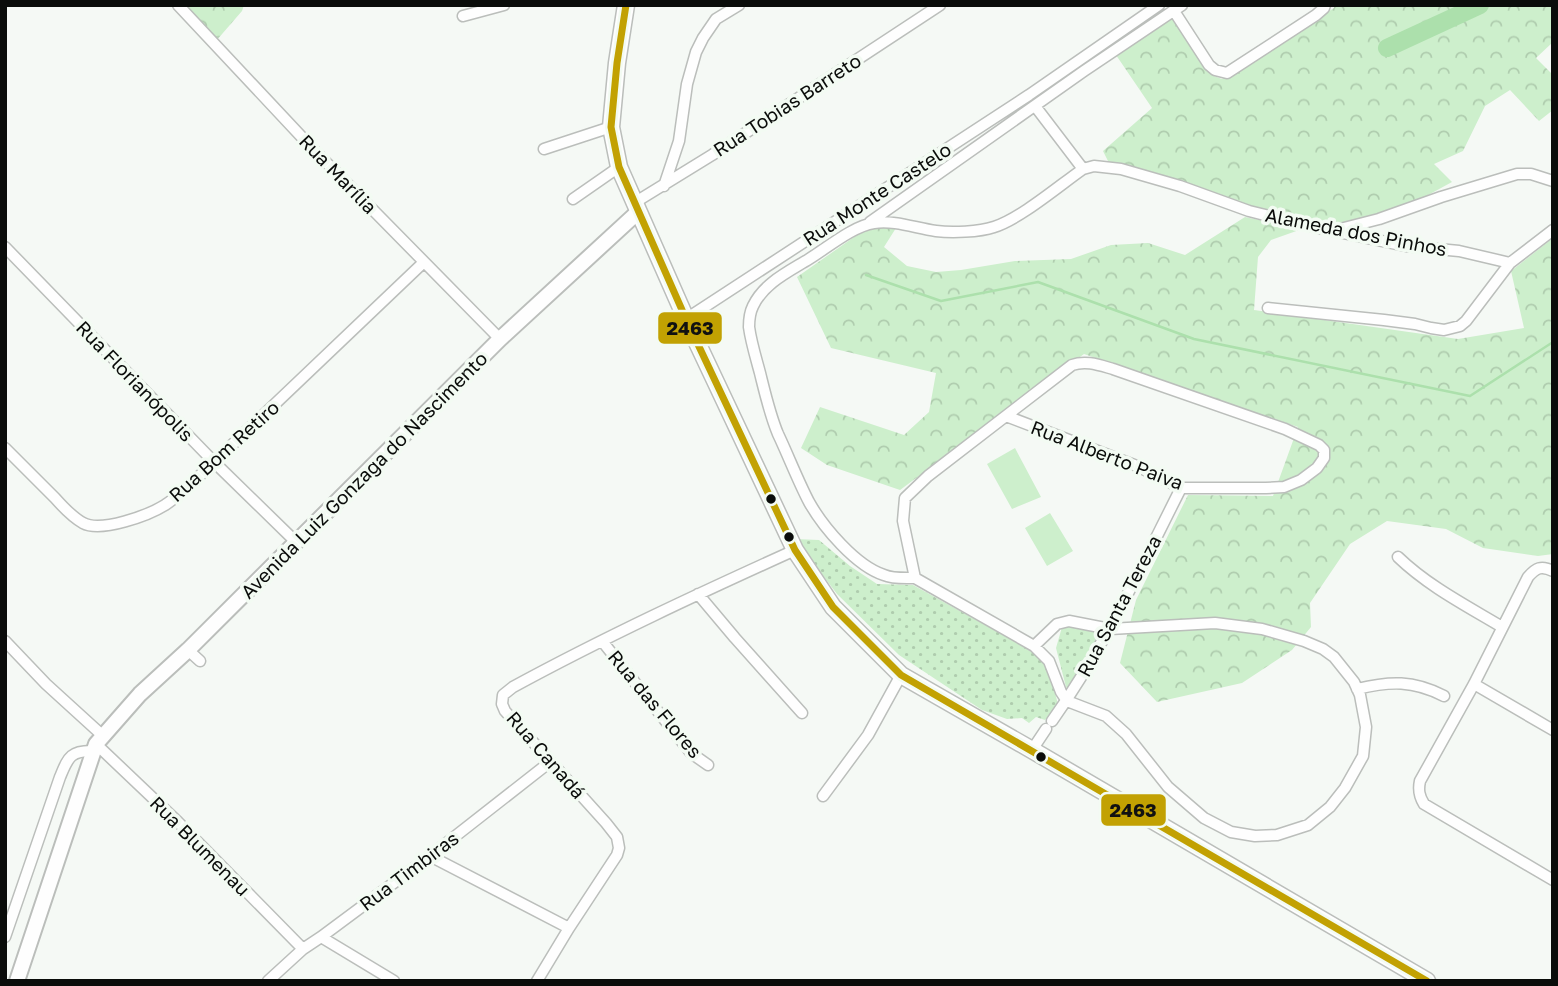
<svg xmlns="http://www.w3.org/2000/svg" width="1558" height="986" viewBox="0 0 1558 986" font-family="'Golos Text',sans-serif">
<style>
.grass{fill:url(#grass-dots)}
.forest{fill:url(#forest-crowns)}
.pitch{fill:#cdefcc}
.lines{fill:none;stroke-linecap:round;stroke-linejoin:round}
.stream{stroke:#ace0ac;stroke-width:2.5}
.river{stroke:#ace0ac;stroke-width:18}
.minor-casing{stroke:#bbbebb;stroke-width:13}
.secondary-casing{stroke:#bbbebb;stroke-width:18}
.primary-casing{stroke:#bbbebb;stroke-width:19}
.minor{stroke:#fefefe;stroke-width:10}
.secondary{stroke:#fefefe;stroke-width:14}
.primary{stroke:#fefefe;stroke-width:16}
.bus-1-casing{stroke:#f3fbf3;stroke-width:12}
.bus-1{stroke:#c2a102;stroke-width:7}
.bus-dot{fill:#0a0c0a;stroke:#f3fbf3;stroke-width:2.5}
.labels{text-anchor:middle;stroke-width:7;stroke-linejoin:round;paint-order:stroke}
.street-label{font-size:19px;fill:#0a0c0a;stroke:#f3fbf3}
.line-badge{stroke:#f3fbf3;stroke-width:2.5}
.pale-badge-label{font-size:19px;text-anchor:middle;font-weight:bold;fill:#111}
</style>
<defs>
<pattern id="grass-dots" width="8" height="8" patternUnits="userSpaceOnUse" patternTransform="scale(1.75)"><rect width="8" height="8" fill="#cdefcc"/><path d="M2 2h.1M6 6h.1" fill="none" stroke="#afccae" stroke-width="1.8" stroke-linecap="round"/></pattern>
<pattern id="forest-crowns" width="20" height="18" patternUnits="userSpaceOnUse" patternTransform="scale(1.75)"><rect width="20" height="18" fill="#cdefcc"/><path d="M2 6a3 3 0 1 1 6 0M12 15a3 3 0 1 1 6 0" fill="none" stroke="#afccae"/></pattern>
</defs>
<rect width="100%" height="100%" fill="#f5f9f5"/>
<path class="grass" d="M795,539L819,540L850,566L877,584L913,585L1014,641L1046,661L1058,704L1045,720L1036,717L1029,723L1022,718L1007,719L982,710L899,655L837,594Z
M1072,625L1107,631L1069,689L1066,687L1056,648L1062,627Z"/>
<path class="forest" d="M185,5H244L242,11L216,41Z
M1334,5H1553V42L1536,58L1553,75V110L1539,121L1510,90L1485,106L1463,151L1434,164L1452,182L1419,200L1373,217L1329,227L1286,218L1109,163L1103,151L1152,108L1116,55L1173,16L1214,76L1222,79L1334,8Z
M1245,217L1302,229L1271,240L1258,257L1254,310L1458,339L1524,328L1511,271L1553,238V554L1538,556L1483,548L1446,529L1387,521L1350,544L1310,603L1311,627L1292,650L1242,683L1157,702L1120,663L1136,600L1188,495L1273,496L1298,427L1084,354L900,490L827,465L801,448L820,407L904,435L929,412L936,373L831,348L797,277L867,228H896L884,247L907,266L936,272L961,270L1015,261L1071,259L1111,245L1148,243L1185,255Z"/>
<path class="pitch" d="M1015,448L1041,497L1012,509L987,464Z
M1050,513L1073,551L1047,566L1025,528Z"/>
<g class="lines">
<path class="stream" d="M866,275L941,301L1038,282L1194,339L1470,396L1553,342"/>
<path class="river" d="M1387,48L1480,5"/>
<defs>
<path id="minor" d="M178,5L312,148L500,339
M1174,11L1209,65L1215,70L1227,73L1316,15L1324,8L1325,5
M463,16L504,5
M1035,106L1083,169L1094,166L1121,169L1180,186L1249,211L1309,226L1406,246L1459,251L1510,263
M544,149L611,127
M664,186L679,141L687,84L696,52L703,38L716,19L739,5
M573,199L619,167
M634,203L712,155L940,5
M870,222L1084,71L1182,5
M1336,230L1379,219L1441,197L1517,174H1531L1553,181
M5,247L214,462L297,543
M1268,308L1384,320L1415,324L1431,328L1444,330L1460,326L1466,321L1510,263L1553,230
M686,319L1029,95L1159,5
M5,448C22,465 38,481 55,498C63,507 72,517 83,523C101,533 149,515 165,505C183,493 198,477 214,462L424,262
M1398,557C1428,586 1467,606 1502,627
M1553,571C1541,565 1536,568 1528,577L1474,684L1420,781C1418,790 1419,796 1424,804L1553,880
M915,578L903,521L905,498L928,476L1072,365C1086,360 1099,365 1113,369L1285,429L1319,445L1324,450V458L1317,468L1301,480L1284,487L1266,488H1181L1137,466L1006,416
M698,594L735,638L802,713
M5,641L46,684L102,735
M602,641L691,753L708,765
M1034,646L1057,624L1069,621L1110,629L1215,623L1262,629L1304,641L1323,649L1334,657L1354,682L1360,695L1366,727L1363,756L1345,788L1330,807L1308,825L1277,835L1255,836L1231,832L1204,818L1168,787L1126,734L1106,716L1067,701L1061,692L1049,661L1034,646L915,578C905,578 893,579 884,575C856,566 823,527 809,502C798,481 788,455 778,434C770,415 765,393 760,373C756,358 751,342 749,327C749,320 750,312 753,306C764,283 788,272 809,259C827,248 853,226 874,223C895,220 915,228 936,231C952,233 979,232 994,227C1020,219 1060,185 1083,169
M188,650L200,661
M1474,684L1553,730
M1357,689C1390,681 1413,680 1444,696
M1052,721C1104,648 1141,567 1181,488
M96,744L178,822L303,949
M1032,750L1046,729
M823,796L868,735L901,675
M430,856L569,928
M5,937L60,777C68,758 70,750 94,751
M321,937L394,981
M268,981L303,949L321,937L430,856L550,762
M537,981L569,928L617,855L619,848L617,837L606,823L505,711L502,704L503,695L513,687C605,637 700,593 795,550"/>
<path id="secondary" d="M17,981L96,744L140,694L188,650L500,339L638,212"/>
<path id="primary" d="M626,5L617,63L611,127L619,167L686,319L795,550L833,607L901,675L1032,750L1427,981"/>
</defs>
<use href="#minor" class="minor-casing"/>
<use href="#secondary" class="secondary-casing"/>
<use href="#primary" class="primary-casing"/>
<use href="#minor" class="minor"/>
<use href="#secondary" class="secondary"/>
<use href="#primary" class="primary"/>
<defs>
<path id="bus-1" d="M626,5L617,63L611,127L619,167L686,319L795,550L833,607L901,675L1427,981"/>
</defs>
<use href="#bus-1" class="bus-1-casing"/>
<use href="#bus-1" class="bus-1"/>
</g>
<g class="bus-dot">
<circle cx="771" cy="499" r="6"/>
<circle cx="789" cy="537" r="6"/>
<circle cx="1041" cy="757" r="6"/>
</g>
<g class="labels">
<g class="street-label">
<text transform="translate(787 105) rotate(-33)" y="7">Rua Tobias Barreto</text>
<text transform="translate(338 174) rotate(46)" y="7">Rua Marília</text>
<text transform="translate(877 194) rotate(-33)" y="7">Rua Monte Castelo</text>
<text transform="translate(1356 232) rotate(11)" y="7">Alameda dos Pinhos</text>
<text transform="translate(135 381) rotate(46)" y="7">Rua Florianópolis</text>
<text transform="translate(224 451) rotate(-42)" y="7">Rua Bom Retiro</text>
<text transform="translate(1107 455) rotate(21)" y="7">Rua Alberto Paiva</text>
<text transform="translate(364 475) rotate(-45)" y="7">Avenida Luiz Gonzaga do Nascimento</text>
<text transform="translate(1119 606) rotate(-62)" y="7">Rua Santa Tereza</text>
<text transform="translate(655 704) rotate(50)" y="7">Rua das Flores</text>
<text transform="translate(546 755) rotate(49)" y="7">Rua Canadá</text>
<text transform="translate(200 846) rotate(45)" y="7">Rua Blumenau</text>
<text transform="translate(409 871) rotate(-37)" y="7">Rua Timbiras</text>
</g>
</g>
<g class="line-badge">
<rect x="657" y="311" width="66" height="34" rx="7" fill="#c2a102"/>
<rect x="1100" y="793" width="67" height="34" rx="7" fill="#c2a102"/>
</g>
<g class="pale-badge-label">
<text x="690" y="335">2463</text>
<text x="1133" y="817">2463</text>
</g>
<rect width="1558" height="986" fill="none" stroke="#0a0c0a" stroke-width="14"/>
</svg>
